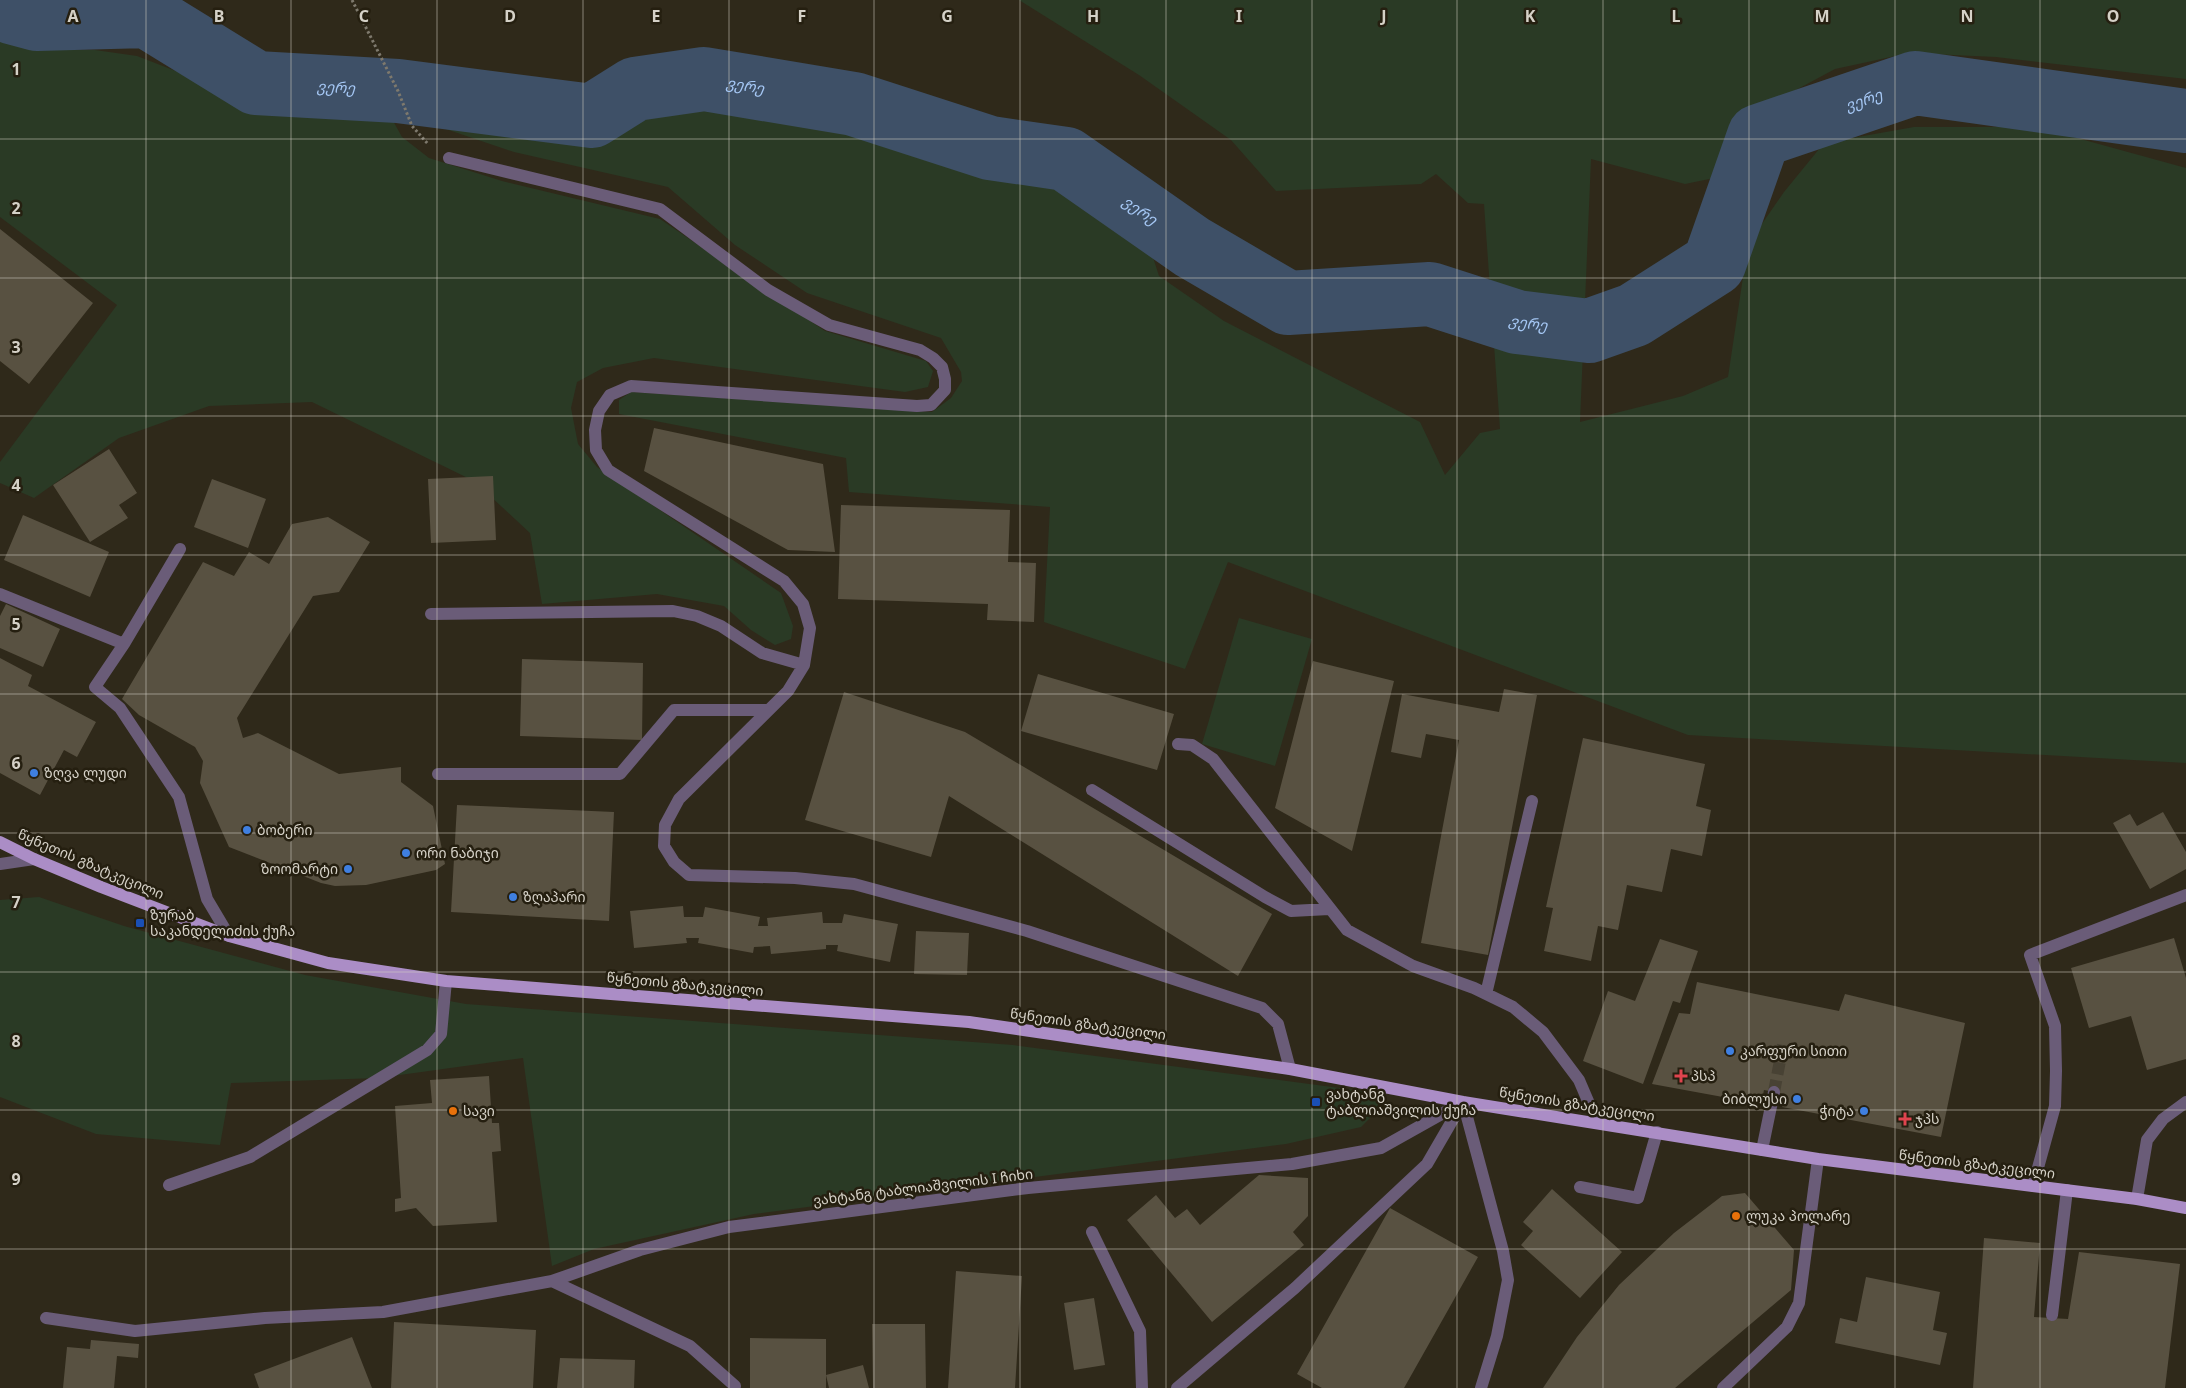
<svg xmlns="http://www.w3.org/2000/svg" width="2186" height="1388" viewBox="0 0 2186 1388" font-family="'Noto Sans','Noto Sans Georgian',sans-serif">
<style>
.green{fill:#2a3a25}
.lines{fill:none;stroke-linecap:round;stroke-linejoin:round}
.river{stroke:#3e5067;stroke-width:64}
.building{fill:#585141}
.minor-tunnel{stroke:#484234;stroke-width:12;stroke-dasharray:12 6;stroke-linecap:butt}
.path{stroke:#7e796d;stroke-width:3;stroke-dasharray:2.5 2.5;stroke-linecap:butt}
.minor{stroke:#6a5c78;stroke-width:12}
.major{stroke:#ab8dc6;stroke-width:12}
.grid{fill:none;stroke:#d5d1c7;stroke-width:1;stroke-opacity:0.55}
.shop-dot{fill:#3f7fe0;stroke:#251f10;stroke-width:2}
.transit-dot{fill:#1a4fb4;stroke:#251f10;stroke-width:2}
.health-dot{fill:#e0444e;stroke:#251f10;stroke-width:2}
.food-dot{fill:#e8710a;stroke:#251f10;stroke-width:2}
.labels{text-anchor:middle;stroke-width:5;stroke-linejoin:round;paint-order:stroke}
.poi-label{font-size:14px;fill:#d5d1c7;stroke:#251f10;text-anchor:start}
.street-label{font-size:14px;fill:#d5d1c7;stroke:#251f10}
.water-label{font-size:15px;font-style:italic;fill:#a5c7f4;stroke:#251f10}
.grid-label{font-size:16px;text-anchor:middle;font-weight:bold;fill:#d5d1c7;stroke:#251f10;stroke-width:5;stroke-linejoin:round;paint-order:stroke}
</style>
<rect width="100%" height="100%" fill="#2f291a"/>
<path class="green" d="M1019,0H2186V79L1996,57L1909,53L1835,69L1747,116L1719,177L1685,184L1591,159L1580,422L1683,396L1728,377L1748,244L1784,192L1824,143L1914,127H2037L2186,168V763L1688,735L1228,562L1185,669L1044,622L1050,507L849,492L846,458L619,414V400L631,392L932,412L951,398L962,381L961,372L941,338L807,293L735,245L668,187L514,152L428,123L423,108L601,131L631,113L676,96L773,99L830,114L978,175L1066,176L1112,208L1142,223L1159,276L1224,321L1420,422L1445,475L1480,433L1500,429L1484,204L1468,203L1436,174L1421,184L1276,191L1231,140L1139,75Z
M0,30L29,50H95L137,56L248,99L322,107L387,110L402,137L429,158L502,181L660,219L825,331L926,361L933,371L928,387L905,392L654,358L603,368L577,382L571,408L578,444L597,467L781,593L793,626L791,639L775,645L751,630L724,606L657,594L542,604L530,533L474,481L312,402L209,406L119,438L34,498L0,483V462L117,305L0,217Z
M1239,618L1312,639L1275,766L1202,744Z
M39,897L124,926L305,975L466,1004L1013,1045L1362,1091L1374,1093L1378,1102V1110L1361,1127L1286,1144L754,1214L594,1249L552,1266L523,1058L378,1078L231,1083L220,1145L96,1134L0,1097V900Z"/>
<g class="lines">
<path class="river" id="s1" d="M6,0L11,12L37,19L147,16L256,83L398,91L592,116L635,89L704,79L854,104L990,148L1066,159L1192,247L1288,303L1430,294L1517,322L1589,331L1634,315L1714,264L1759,136L1915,83L2186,121"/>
</g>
<path class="building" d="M0,229L93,303L29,384L0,361Z
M654,428L823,464L835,552L788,550L644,471Z
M109,449L137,493L119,505L128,518L90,542L53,485Z
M493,476L496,540L431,543L428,479Z
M212,479L266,499L248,548L194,527Z
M841,505L1010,510L1008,562L1036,563L1034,622L987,620L988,604L838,599Z
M23,515L109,552L90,597L4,560Z
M328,517L370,542L339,592L313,596L237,718L243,738L258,733L339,774L401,767V782L433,806L445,864L436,870L366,885L335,886L321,883L229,847L200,783L203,761L195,747L139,715L122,699L203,562L234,576L249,552L269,564L292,524Z
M6,604L60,629L43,667L0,648V616Z
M0,658L32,675L28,686L96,722L77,757L64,750L40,795L0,773Z
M522,659L643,663L642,740L520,736Z
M1313,661L1394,681L1352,851L1275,808Z
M1038,674L1174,714L1157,770L1021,731Z
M1504,689L1537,695L1488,955L1421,943L1459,740L1426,734L1421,758L1391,752L1402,694L1499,712Z
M844,692L965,732L1272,914L1238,976L949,796L931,857L805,820Z
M1583,738L1705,764L1696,806L1711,810L1702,856L1671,849L1662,892L1627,885L1618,930L1598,926L1591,961L1544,951L1553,908L1546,907Z
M457,805L614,812L609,921L451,912Z
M2163,812L2186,852V869L2150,889L2113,823L2130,814L2137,826Z
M683,906L684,917H703L705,907L760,917L758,926H768L767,918L822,912L823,923H842L844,914L898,924L890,962L837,951L838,945H826V949L771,954L770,946L754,947L753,953L698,943L699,938H686L687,943L634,948L630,911Z
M916,931L969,933L967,975L914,974Z
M2174,938L2186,978V1059L2147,1070L2131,1016L2089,1028L2071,968Z
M1660,939L1698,951L1680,1003L1673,1001L1643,1084L1583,1061L1608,991L1635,1001Z
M1697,982L1839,1011L1845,994L1965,1023L1941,1137L1782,1107L1785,1094L1764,1090L1761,1104L1652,1084L1679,1013L1690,1014Z
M489,1076L492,1123H499L501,1151L492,1152L497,1222L433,1226L416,1208L395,1212V1199L401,1198L395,1106L432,1103L430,1080Z
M1259,1175L1308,1178V1216L1293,1232L1304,1245L1212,1322L1127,1220L1156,1195L1175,1218L1187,1209L1200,1225Z
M1552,1189L1622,1252L1580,1298L1521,1245L1533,1231L1523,1222Z
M1745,1193L1794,1250L1791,1290L1675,1388H1543L1577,1337L1619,1285L1674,1233L1722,1196Z
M1390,1208L1478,1257L1404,1388H1322L1297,1374Z
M1984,1238L2040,1243L2034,1317L2068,1319L2079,1252L2180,1264L2165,1388H1973Z
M956,1271L1022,1276L1015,1388H948Z
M1866,1277L1940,1292L1933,1330L1947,1333L1940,1365L1835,1343L1840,1318L1857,1322Z
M1094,1298L1105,1365L1074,1370L1064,1303Z
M394,1322L536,1330L533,1388H391Z
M872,1324H925L926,1388H873Z
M352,1337L372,1388H259L254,1374Z
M750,1338L826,1339V1388H750Z
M91,1340L139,1344L138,1358L117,1356L114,1388H63L67,1347L90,1349Z
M560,1358L635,1360L634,1388H557Z
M863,1365L869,1388H829L826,1375Z"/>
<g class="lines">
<path class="minor-tunnel" d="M1774,1092L1783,1045"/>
<path class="path" d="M352,0L398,91L412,126L428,144"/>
<path class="minor" d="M449,158L660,209L768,290L829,325L920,350L933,358L942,367L945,379V390L931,405L917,406L631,386L610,395L599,411L595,430L596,450L608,470L784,581L803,604L810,628L804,665L788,691L679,799L665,825L664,846L674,862L689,875L795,878L854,884L1027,931L1262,1008L1278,1024L1290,1069
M180,549L124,644L95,687L120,708L179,797L207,899L229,936
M0,594L124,644
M431,614L673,611L697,616L721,626L762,653L804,665
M1178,744L1192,745L1213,759L1347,930L1413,966L1474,988L1513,1007L1543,1032L1579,1080L1597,1122
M438,774H620L674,710H767
M1092,790L1265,897L1291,911L1329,909
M0,864L34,859
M1486,994L1532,801
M1463,1102L1503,1251L1508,1280L1497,1336L1481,1388
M1762,1150L1774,1092
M169,1185L250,1157L427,1050L441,1034L446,981
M2033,1186L2055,1106L2056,1071L2055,1026L2030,955L2186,895
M1580,1187L1638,1198L1657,1132
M2137,1199L2147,1140L2163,1119L2186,1102
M1092,1232L1140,1331L1142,1388
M552,1281L690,1346L735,1386
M2052,1315L2067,1190
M46,1318L135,1331L265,1318L383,1312L552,1281L640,1250L729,1227L1028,1188L1292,1164L1381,1148L1463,1102
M1177,1388L1295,1288L1427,1164L1463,1102
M1723,1388L1787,1327L1799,1303L1818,1159"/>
<path class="major" d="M0,842L34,859L101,887L229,936L328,963L446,981L969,1022L1290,1069L1463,1102L1818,1159L2137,1199L2186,1208"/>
</g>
<path class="grid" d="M146,0V1388M291,0V1388M437,0V1388M583,0V1388M729,0V1388M874,0V1388M1020,0V1388M1166,0V1388M1312,0V1388M1457,0V1388M1603,0V1388M1749,0V1388M1895,0V1388M2040,0V1388M0,139H2186M0,278H2186M0,416H2186M0,555H2186M0,694H2186M0,833H2186M0,972H2186M0,1110H2186M0,1249H2186"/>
<g class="shop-dot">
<circle cx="34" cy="773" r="5"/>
<circle cx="247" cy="830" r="5"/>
<circle cx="406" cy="853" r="5"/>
<circle cx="348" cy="869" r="5"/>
<circle cx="513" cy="897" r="5"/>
<circle cx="1730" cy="1051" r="5"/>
<circle cx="1797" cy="1099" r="5"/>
<circle cx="1864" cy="1111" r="5"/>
</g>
<g class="transit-dot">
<rect x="135" y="918" width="10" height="10" rx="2.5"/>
<rect x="1311" y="1097" width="10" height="10" rx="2.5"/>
</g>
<g class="health-dot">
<path d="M1678.5 1068.5h5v5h5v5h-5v5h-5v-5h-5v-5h5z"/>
<path d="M1902.5 1111.5h5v5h5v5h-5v5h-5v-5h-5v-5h5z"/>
</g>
<g class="food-dot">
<circle cx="453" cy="1111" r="5"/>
<circle cx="1736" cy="1216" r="5"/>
</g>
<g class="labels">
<g class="poi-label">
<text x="44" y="778">ზღვა ლუდი</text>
<text x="257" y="835">ბობერი</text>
<text x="416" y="858">ორი ნაბიჯი</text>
<text x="338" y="874" text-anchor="end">ზოომარტი</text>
<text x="523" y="902">ზღაპარი</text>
<text x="150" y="920">ზურაბ<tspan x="150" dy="16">საკანდელიძის ქუჩა</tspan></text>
<text x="1740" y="1056">კარფური სითი</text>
<text x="1691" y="1081">პსპ</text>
<text x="1326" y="1099">ვახტანგ<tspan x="1326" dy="16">ტაბლიაშვილის ქუჩა</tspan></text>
<text x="1787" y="1104" text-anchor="end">ბიბლუსი</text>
<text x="463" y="1116">სავი</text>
<text x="1854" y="1116" text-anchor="end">ჭიტა</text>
<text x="1915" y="1124">ჯპს</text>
<text x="1746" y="1221">ლუკა პოლარე</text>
</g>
<g class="street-label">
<text transform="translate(91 864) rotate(23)" y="5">წყნეთის გზატკეცილი</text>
<text transform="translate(685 984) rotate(5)" y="5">წყნეთის გზატკეცილი</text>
<text transform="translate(1088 1024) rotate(8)" y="5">წყნეთის გზატკეცილი</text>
<text transform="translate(1577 1104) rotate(9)" y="5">წყნეთის გზატკეცილი</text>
<text transform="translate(1977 1164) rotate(7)" y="5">წყნეთის გზატკეცილი</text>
<text transform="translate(923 1187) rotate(-7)" y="5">ვახტანგ ტაბლიაშვილის I ჩიხი</text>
</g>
<g class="water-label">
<text dy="5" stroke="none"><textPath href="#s1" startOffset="778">ვერე</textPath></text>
<text dy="5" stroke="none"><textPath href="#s1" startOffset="358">ვერე</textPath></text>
<text dy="5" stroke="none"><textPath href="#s1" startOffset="2068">ვერე</textPath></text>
<text dy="5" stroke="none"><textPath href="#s1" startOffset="1198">ვერე</textPath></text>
<text dy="5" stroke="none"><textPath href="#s1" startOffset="1618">ვერე</textPath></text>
</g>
</g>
<g class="grid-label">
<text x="73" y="22">A</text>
<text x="219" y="22">B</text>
<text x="364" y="22">C</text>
<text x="510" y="22">D</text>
<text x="656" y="22">E</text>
<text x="802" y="22">F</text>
<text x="947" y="22">G</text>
<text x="1093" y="22">H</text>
<text x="1239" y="22">I</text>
<text x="1384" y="22">J</text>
<text x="1530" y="22">K</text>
<text x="1676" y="22">L</text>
<text x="1822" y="22">M</text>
<text x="1967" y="22">N</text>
<text x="2113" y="22">O</text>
<text x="16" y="75">1</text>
<text x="16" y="214">2</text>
<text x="16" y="353">3</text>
<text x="16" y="491">4</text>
<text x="16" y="630">5</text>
<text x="16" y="769">6</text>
<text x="16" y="908">7</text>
<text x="16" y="1047">8</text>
<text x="16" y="1185">9</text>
</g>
</svg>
